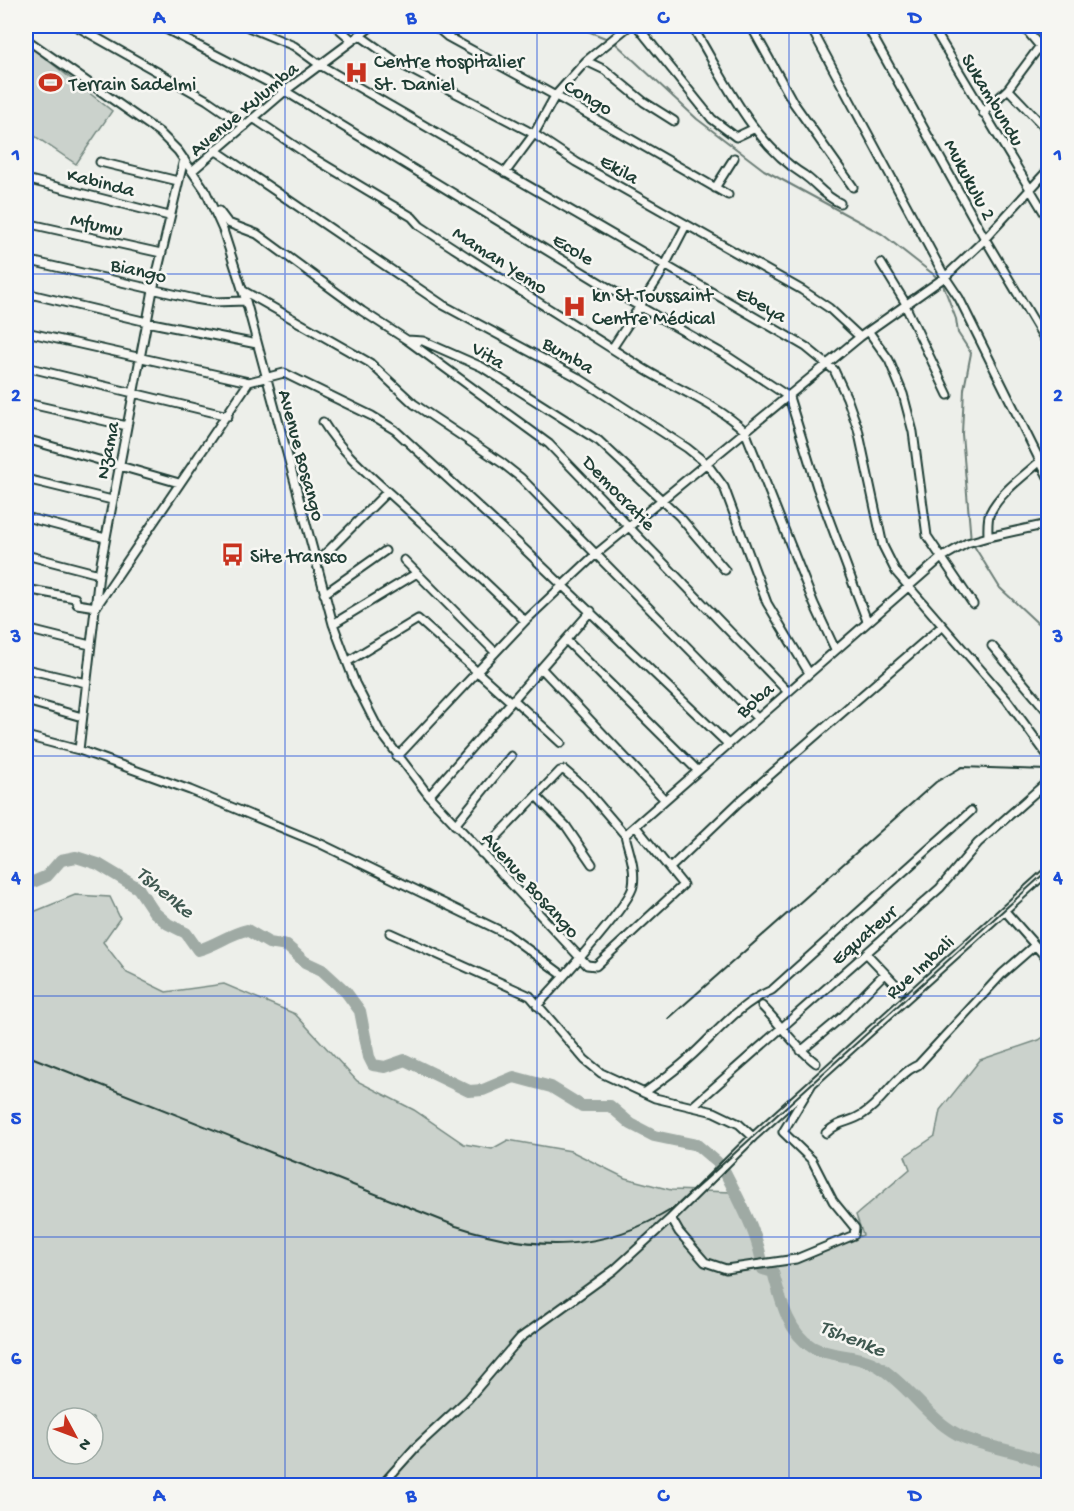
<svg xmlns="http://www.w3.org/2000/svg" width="1074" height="1511" viewBox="0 0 1074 1511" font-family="'Gochi Hand',sans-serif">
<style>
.green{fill:#cbd2cc;stroke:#758880;stroke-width:1.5;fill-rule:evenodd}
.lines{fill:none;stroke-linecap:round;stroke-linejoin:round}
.stream{stroke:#6c7e77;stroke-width:2}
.river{stroke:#9faaa4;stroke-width:12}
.minor-casing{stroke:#1f3d34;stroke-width:11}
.minor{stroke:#f6f6f2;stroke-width:7}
.rail{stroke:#1f3d34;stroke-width:2}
.grid{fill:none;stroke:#1d4ed8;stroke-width:1.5;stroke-opacity:0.55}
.labels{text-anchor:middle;stroke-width:5;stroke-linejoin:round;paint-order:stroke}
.poi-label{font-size:20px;fill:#1f3d34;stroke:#f6f6f2;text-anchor:start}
.street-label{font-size:20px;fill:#1f3d34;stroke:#f6f6f2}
.water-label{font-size:21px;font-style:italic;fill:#3f5850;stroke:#f6f6f2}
.neatline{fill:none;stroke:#1d4ed8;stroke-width:2}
.grid-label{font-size:20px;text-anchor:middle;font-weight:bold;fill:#1d4ed8}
</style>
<rect width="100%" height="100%" fill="#edefea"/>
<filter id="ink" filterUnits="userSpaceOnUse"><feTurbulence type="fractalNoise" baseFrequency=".0167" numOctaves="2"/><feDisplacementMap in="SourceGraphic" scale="12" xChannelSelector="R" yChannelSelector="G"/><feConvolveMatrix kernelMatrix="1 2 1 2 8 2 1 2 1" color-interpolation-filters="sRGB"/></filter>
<g filter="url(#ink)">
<path class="green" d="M31,47L112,111L76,164L26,130V55Z
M75,895L110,897L120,918L103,942L127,973L166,992L224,984L295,1014L357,1081L414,1110L464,1144L492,1149L508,1140L571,1151L625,1178L671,1190L732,1192L761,1259L793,1263L863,1235L856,1215L910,1169L905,1156L935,1136L940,1110L980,1060L1039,1040L1048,1034V1485L26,1486V915ZM57,1418H93V1454H57Z"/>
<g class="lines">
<path class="stream" d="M526,26H529
M575,26L613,41L697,119L764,170L882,234L933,274L942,282L956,319L958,333L971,353L964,389L962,434L971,541L1000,588L1048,633"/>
<path class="river" d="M26,885L47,876L61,860L76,857L98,864L138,888L154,912L168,924L186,933L198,950C216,945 229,934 247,930L269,943L287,946L305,962L322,970L346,992L360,1011L369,1057L373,1065L385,1067L405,1060L469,1091L483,1090L514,1077L551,1087L582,1106H610L631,1124L654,1136L697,1145L717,1162
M725,1172C740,1202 759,1235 763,1269L773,1272C780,1297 787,1332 812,1347C829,1357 858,1354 878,1366C911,1387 929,1422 965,1438C992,1449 1022,1451 1048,1464"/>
<defs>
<path id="minor" d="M76,26L207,100L245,126
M336,26L352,40
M435,26L448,37L563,100L728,195
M637,26L712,119L736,137L753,129
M692,26C724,78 751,142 804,175C817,184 824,196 840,203
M751,26L793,102L853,187
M810,26L945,277L959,298L1048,477
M867,26L984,237L1048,345
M932,26L1048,219
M1023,26L1048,56
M248,27L294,46L320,65L770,326L806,347L834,370L847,398L858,429L883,546L896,572L1007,700L1048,756
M166,29L285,91L630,301L727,356L789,397L817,487L867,621
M359,35L400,64L534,134L576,162L802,290L829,308L860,337
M26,39L159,132L178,151L205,190L223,230L246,301L333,624L355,683L379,730L429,796L587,965L596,966L683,885L636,827
M586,61L605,70L644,102L674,121
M1008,89L1048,131
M983,113L1008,89L1048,35
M253,118L310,156L412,217L420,226C491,273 564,318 636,364C672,388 713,401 745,431L814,604L835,649
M215,150L443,305L577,377L687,448L707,464L724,487L767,603L809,673
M100,162L178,181
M192,171L285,91L372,26
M505,173L534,134L555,96L586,61L629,26
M26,179L169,216
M715,188L734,158
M219,211L228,223L257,234L362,311L407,340L423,341L482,367L599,441L679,516L725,570
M26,223L161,253
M26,260L195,299L213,302L246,301
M881,263L906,304
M242,290L370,363L414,404L502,463L521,478L757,718
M26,293L147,322L257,344
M905,305L948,395
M26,332L249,382
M869,332L889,360L903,394L913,432L927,536L973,604
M407,340L549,444L788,692
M613,347L659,277L686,225
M26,367L228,416
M26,403L127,426
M323,422C345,458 382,485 412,514C450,549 488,584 525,621
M26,439L179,483
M26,479L112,500
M26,517L105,538
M988,537L1048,524
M26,555L99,574
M404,560L495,652
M317,562L387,492
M26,589L75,598L77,604L96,607L249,382L284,373L372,416L395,430L519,544L728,744
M324,594L385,551
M333,624L417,573
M26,629L90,645
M567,641L698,771
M992,646L1048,712
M347,662L418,619L511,702
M26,669L86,683
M542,669L665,800
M513,699L561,743
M26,701L82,717
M26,736L79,750L190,790L321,844L507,934L564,976
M79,750L99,574L153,290L184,159
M397,757L525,621L596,554L860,337L945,277L981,243L1048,170
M429,796L591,611
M536,796L566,826L592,864
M455,825L511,756
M481,853L560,771L564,770L585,788L625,835
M670,868L739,802L941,627
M1005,911L1048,960
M390,933L530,996L585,1060L601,1073L655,1098L714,1112L739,1124L753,1137
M866,953L901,990
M537,1006C554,987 630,905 633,886C636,869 629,852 625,835L941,558L967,543L988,537C988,530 987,519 990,513C1002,489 1030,472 1048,454
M762,1006C781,1025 795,1047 816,1063
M801,1051L843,1016L885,973
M644,1093C659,1082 675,1071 689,1058C716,1034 738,1004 772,990L971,811
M693,1106L940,888L978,843L1048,781
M826,1133C842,1119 848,1124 863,1114C884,1101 895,1075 918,1065L1002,974L1034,946
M671,1218L753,1137L1048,871
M381,1486L415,1448L468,1399L520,1338L614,1270L671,1218L679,1232L705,1262L726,1269L796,1259L854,1235L855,1228L833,1201L812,1160L783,1132L812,1084"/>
</defs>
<use href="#minor" class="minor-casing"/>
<use href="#minor" class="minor"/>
<path class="rail" d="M668,1019L936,782L962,767L1048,770
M26,1055L456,1226C535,1252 602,1253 674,1208L1048,870"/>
</g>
</g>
<path class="grid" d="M285,26V1486M537,26V1486M789,26V1486M26,274H1048M26,515H1048M26,756H1048M26,996H1048M26,1237H1048"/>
<defs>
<symbol id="hospital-bare" viewBox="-9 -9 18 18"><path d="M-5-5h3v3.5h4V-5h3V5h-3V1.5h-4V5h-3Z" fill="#c8321e" stroke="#f6f6f2" stroke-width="2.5" paint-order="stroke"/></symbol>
<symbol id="stadium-bare" viewBox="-9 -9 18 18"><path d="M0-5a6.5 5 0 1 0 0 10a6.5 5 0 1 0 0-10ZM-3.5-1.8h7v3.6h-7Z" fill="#c8321e" stroke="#f6f6f2" stroke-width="2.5" paint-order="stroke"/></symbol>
<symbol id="bus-bare" viewBox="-9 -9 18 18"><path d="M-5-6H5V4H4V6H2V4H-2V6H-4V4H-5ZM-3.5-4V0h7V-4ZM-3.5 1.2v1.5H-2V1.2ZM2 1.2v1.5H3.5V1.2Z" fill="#c8321e" stroke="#f6f6f2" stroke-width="2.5" paint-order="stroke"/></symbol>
</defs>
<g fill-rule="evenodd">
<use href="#hospital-bare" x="340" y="56" width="33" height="33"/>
<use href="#stadium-bare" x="34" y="66" width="33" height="33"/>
<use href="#hospital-bare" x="558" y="290" width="33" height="33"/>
<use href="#bus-bare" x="216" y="538" width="33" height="33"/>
</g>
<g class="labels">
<g class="poi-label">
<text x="374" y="67">Centre Hospitalier<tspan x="374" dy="23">St. Daniel</tspan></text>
<text x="69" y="90">Terrain Sadelmi</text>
<text x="592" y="301">kn St Toussaint<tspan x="592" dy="23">Centre Médical</tspan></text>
<text x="250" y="562">Site transco</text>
</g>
<g class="street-label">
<text transform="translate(589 96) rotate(30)" y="7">Congo</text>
<text transform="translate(994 99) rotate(59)" y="7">Sukambundu</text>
<text transform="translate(243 108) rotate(-40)" y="7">Avenue Kulumba</text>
<text transform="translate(620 168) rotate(30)" y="7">Ekila</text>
<text transform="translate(971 179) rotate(62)" y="7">Mukukulu 2</text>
<text transform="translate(101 181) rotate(14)" y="7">Kabinda</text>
<text transform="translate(97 223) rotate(12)" y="7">Mfumu</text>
<text transform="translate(574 248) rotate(31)" y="7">Ecole</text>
<text transform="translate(501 259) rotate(33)" y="7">Maman Yemo</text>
<text transform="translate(139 269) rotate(13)" y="7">Biango</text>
<text transform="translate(762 303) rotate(29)" y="7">Ebeya</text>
<text transform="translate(489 354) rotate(31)" y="7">Vita</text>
<text transform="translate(569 354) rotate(30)" y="7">Bumba</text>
<text transform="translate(106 450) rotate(-79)" y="7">Nzama</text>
<text transform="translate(303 455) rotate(75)" y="7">Avenue Bosango</text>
<text transform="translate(620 492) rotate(46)" y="7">Democratie</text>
<text transform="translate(754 699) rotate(-41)" y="7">Boba</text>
<text transform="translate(532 884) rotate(48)" y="7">Avenue Bosango</text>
<text transform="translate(863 934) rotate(-41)" y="7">Equateur</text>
<text transform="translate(919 966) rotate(-42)" y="7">Rue Imbali</text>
</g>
<g class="water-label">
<text transform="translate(166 891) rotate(40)" y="7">Tshenke</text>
<text transform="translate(853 1337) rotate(22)" y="7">Tshenke</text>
</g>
</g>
<rect width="1074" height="1511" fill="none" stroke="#f6f6f2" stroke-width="66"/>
<g transform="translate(75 1436) rotate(131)"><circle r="28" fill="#f6f6f2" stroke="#a0aca6" stroke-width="1.5"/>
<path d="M0-4.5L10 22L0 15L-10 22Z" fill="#c8321e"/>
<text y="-9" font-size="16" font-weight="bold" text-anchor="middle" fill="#1f3d34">N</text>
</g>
<rect x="33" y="33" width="1008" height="1445" class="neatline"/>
<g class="grid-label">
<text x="159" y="23">A</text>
<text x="411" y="23">B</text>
<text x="663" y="23">C</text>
<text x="915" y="23">D</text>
<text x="16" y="160">1</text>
<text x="1058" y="160">1</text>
<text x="16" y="401">2</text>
<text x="1058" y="401">2</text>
<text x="16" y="642">3</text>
<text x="1058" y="642">3</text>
<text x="16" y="883">4</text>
<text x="1058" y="883">4</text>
<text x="16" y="1124">5</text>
<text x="1058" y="1124">5</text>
<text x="16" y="1364">6</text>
<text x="1058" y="1364">6</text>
<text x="159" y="1501">A</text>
<text x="411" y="1501">B</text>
<text x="663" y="1501">C</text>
<text x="915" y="1501">D</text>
</g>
</svg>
